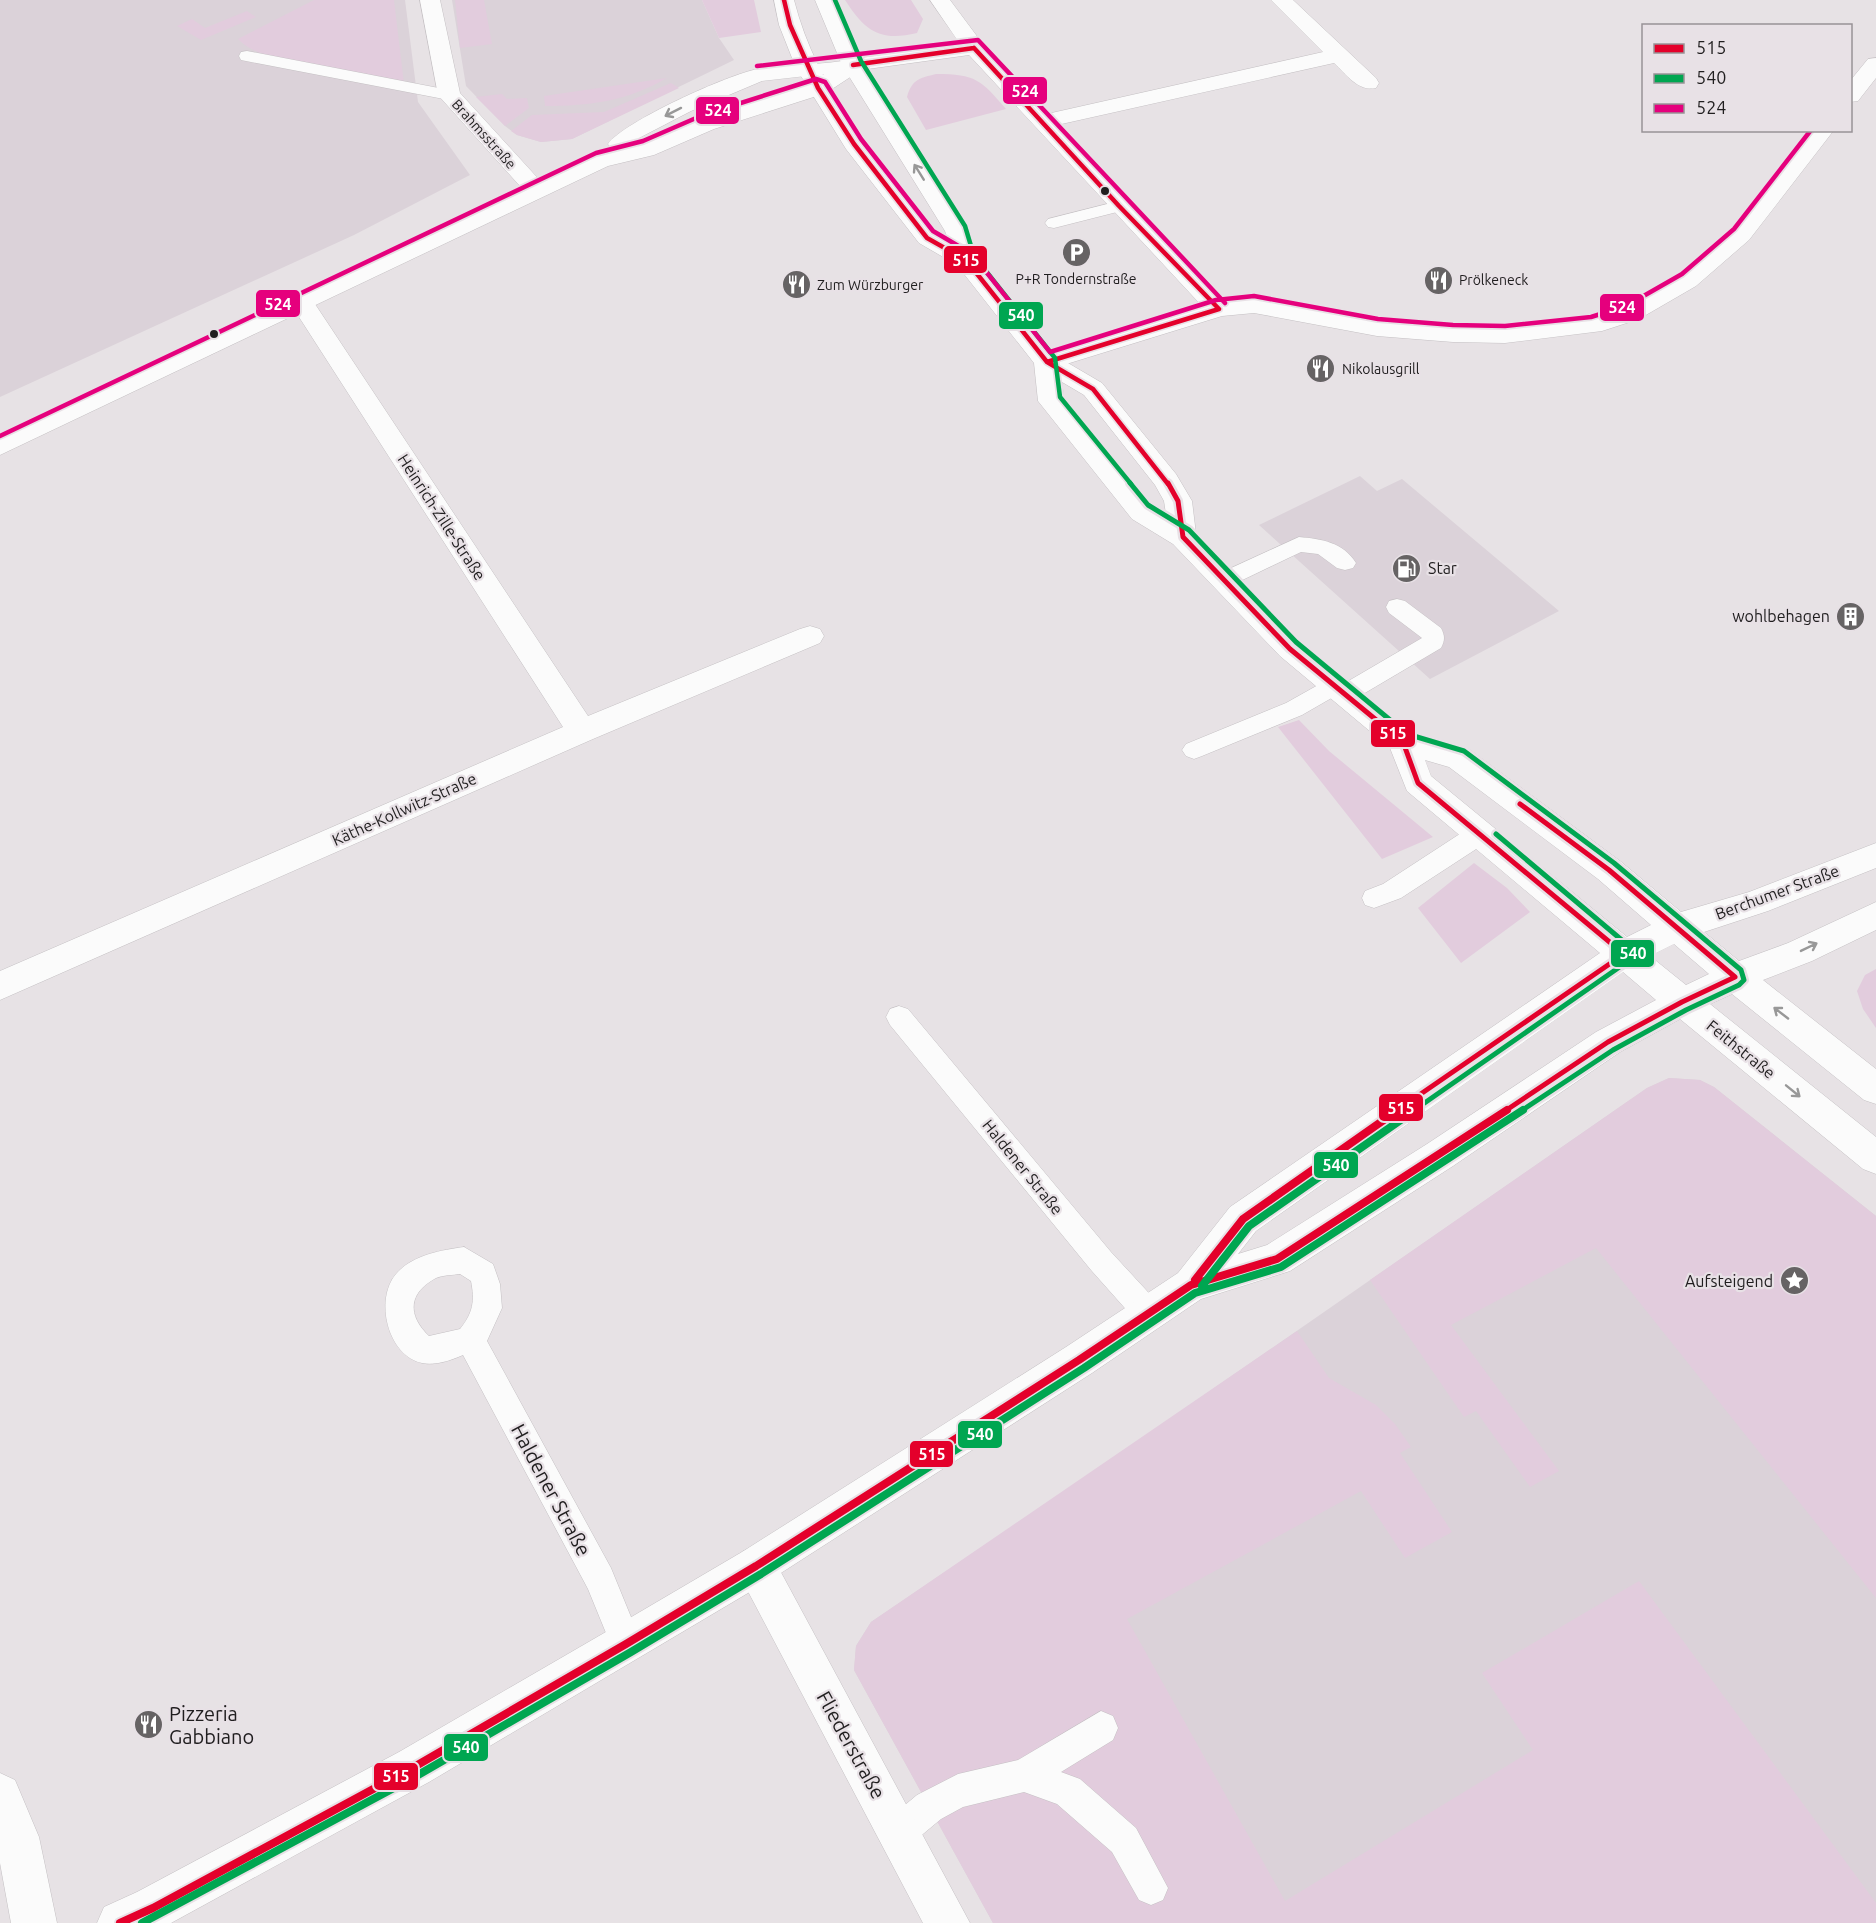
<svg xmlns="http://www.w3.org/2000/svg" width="1876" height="1923" viewBox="0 0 1876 1923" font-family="Ubuntu,sans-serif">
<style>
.built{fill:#dbd2d9}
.green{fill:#e2ccdd}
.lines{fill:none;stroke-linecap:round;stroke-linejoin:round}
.service-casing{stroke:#c4c0c3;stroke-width:1}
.minor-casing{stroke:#c4c0c3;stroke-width:1}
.tertiary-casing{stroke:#c4c0c3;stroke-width:1}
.secondary-casing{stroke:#c4c0c3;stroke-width:1}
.service{fill:#fbfbfb;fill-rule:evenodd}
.minor{fill:#fbfbfb;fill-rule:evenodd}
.tertiary{fill:#fbfbfb;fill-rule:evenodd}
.secondary{fill:#fbfbfb;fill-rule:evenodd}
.bus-1-far2-casing{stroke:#e8e1e6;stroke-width:8}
.bus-1-far1-casing{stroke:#e8e1e6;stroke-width:10}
.bus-1-casing{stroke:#e8e1e6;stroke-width:12}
.bus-2-far2-casing{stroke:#e8e1e6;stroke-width:8}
.bus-2-far1-casing{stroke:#e8e1e6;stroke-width:10}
.bus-2-casing{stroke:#e8e1e6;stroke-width:12}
.bus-3-casing{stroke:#e8e1e6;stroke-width:8}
.bus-1-far2{stroke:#e4002b;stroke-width:4.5}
.bus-1-far1{stroke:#e4002b;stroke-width:5}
.bus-1{stroke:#e4002b;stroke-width:8}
.bus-2-far2{stroke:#00a651;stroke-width:4.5}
.bus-2-far1{stroke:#00a651;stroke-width:5}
.bus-2{stroke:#00a651;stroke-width:8}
.bus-3{stroke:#e5007d;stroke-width:4.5}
.oneway{stroke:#989898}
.bus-dot{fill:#201e1f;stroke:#e8e1e6;stroke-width:2}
.labels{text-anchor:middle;stroke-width:4.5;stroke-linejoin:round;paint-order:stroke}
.far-street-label{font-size:14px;fill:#201e1f;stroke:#e8e1e6}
.far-poi-label{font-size:14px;fill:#201e1f;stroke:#e8e1e6;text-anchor:start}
.street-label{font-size:16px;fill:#201e1f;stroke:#e8e1e6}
.poi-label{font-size:16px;fill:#201e1f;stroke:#e8e1e6;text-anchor:end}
.near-street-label{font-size:20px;fill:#201e1f;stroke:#e8e1e6}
.near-poi-label{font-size:20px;fill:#201e1f;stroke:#e8e1e6;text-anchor:start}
.line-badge{stroke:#e8e1e6;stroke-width:2}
.badge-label{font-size:16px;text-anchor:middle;font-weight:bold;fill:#fff}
</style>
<rect width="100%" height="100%" fill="#e7e2e5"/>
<path class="built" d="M0,0H405L418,102L470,175L354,235L0,397Z
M452,0H702L719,38L734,60L572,139L541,142L517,135L505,126L466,86Z
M1360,476L1377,491L1402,479L1559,611L1430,679L1259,525Z
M1669,1078L1700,1080L1714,1087L1876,1216V1923H993L854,1670L856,1646L871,1622L1115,1457L1647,1088Z"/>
<path class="green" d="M314,0H394L404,84C366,77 262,66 238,39Z
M455,0H484L492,44L460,48Z
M702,0H754L761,32L719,38Z
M845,0H911L923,19L917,33C880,42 865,31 845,0Z
M247,11L256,17L201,40L177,26L192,19L205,28Z
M936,74C976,74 981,80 1006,109L926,130L907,97C912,79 920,78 936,74Z
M667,78C628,101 589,106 545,106L544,96Z
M671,83L679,88L572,139L541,142L517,135L511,131L532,115L604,112Z
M502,94L507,99L527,98L529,108L505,126L476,97Z
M1299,720L1329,751L1433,837L1382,859L1278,727Z
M1474,863L1507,888L1530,912L1461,963L1418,908Z
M1876,969V1028L1863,1009L1857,991L1865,975Z
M1669,1078L1700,1080L1714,1087L1876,1216V1598L1596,1248L1451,1325L1559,1471L1530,1487L1476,1411L1464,1417L1370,1280L1647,1088Z
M1297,1331L1329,1378L1376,1405L1395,1424L1411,1447L1400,1453L1452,1532L1405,1558L1361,1491L1127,1619L1285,1901L1533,1750L1482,1673L1639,1581L1876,1903V1923H993L854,1670L856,1646L871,1622Z"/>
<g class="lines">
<defs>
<path id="service" d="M247,51L449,90L455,91L457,95L455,99L449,100L241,60L239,56L241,52Z
M1119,201L1125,202L1128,206L1125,210L1054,228L1048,227L1045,223L1048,219Z
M1299,537C1321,539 1343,542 1356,563L1353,568L1345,570L1337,568L1318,554L1301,552L1232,585L1224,588L1216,585L1213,580L1216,575Z
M1397,599L1405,601L1441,628C1445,636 1445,640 1441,648L1353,700L1345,702L1337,700L1335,696L1302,715L1202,756L1194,759L1186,756L1182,750L1186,744L1286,703L1327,680L1335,678L1343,680L1345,683L1422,638L1389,613L1386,607L1389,601Z
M1481,824L1490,826L1493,833L1490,840L1401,898L1374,908L1365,905L1362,898L1365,891L1383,884L1472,826Z
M899,1006L908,1009L1111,1252L1159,1304L1163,1314L1159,1324L1149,1327L1139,1324L1091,1270L890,1025L886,1017L890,1009Z
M464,1247L493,1264L500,1284L502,1308L487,1341L611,1568L642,1644L637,1655L626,1660L615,1655L588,1589L463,1355C452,1360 435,1366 422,1363C388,1356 374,1300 396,1274C412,1255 442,1250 464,1247ZM460,1274L471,1281C475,1301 473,1313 460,1329L429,1336C407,1315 408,1293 436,1278C443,1275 453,1275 460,1274Z
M1101,1711L1113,1716L1118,1728L1113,1740L1061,1772L1080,1779L1136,1828L1168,1888L1163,1900L1151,1905L1139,1900L1112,1852L1057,1804L1024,1792L963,1807L941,1819L911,1844L899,1849L887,1844L882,1832L887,1820L917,1795L958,1774L1018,1760Z"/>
<path id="minor" d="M420,0H440L460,93L544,185L548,190L544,195L536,197L528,195L438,95Z
M930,0H950L982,43L1047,114L1323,52L1271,0H1293L1376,78L1379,83L1376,88C1358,92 1346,74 1334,63L1057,125L1225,301L1254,297L1377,320L1453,326L1505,327L1590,319L1621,309L1678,276L1733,230L1811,130H1834L1749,240L1696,286L1639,319L1602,331L1505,343L1453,342L1377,336L1254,313L1222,316L1047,370L1038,368L1034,362L1038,356L1202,306L969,55L853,71L845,70L842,65L845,60L853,59L960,44Z
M1876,58V78L1858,101L1850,102V81L1868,59Z
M302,295L311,298L588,716L800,629L810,626L820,629L824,636L820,643L593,739L0,1000V971L563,727L290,303L293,298Z
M756,1546L770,1552L970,1923H923L742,1580L736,1566L742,1552Z
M0,1773L15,1780L39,1837L57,1923H11L0,1863Z"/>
<path id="tertiary" d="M853,59L861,60L864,65L861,70L826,93L714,129L654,155L608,166L0,455V435L592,156L617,150L611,149L608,144C623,122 729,74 758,69C789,63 823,66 853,59ZM824,74L810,83L698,119L629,147L639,138L691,111L762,81Z"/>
<path id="secondary" d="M774,0H794C817,91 879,161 935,233L948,240L945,231L842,65L815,0H835L864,65L969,231L978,259L1056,356L1102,383L1176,474L1192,501L1196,534L1300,642L1413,734L1470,750L1620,861L1681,912L1749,892L1876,843V868L1768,911L1704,932L1739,961L1788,943L1876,902V930L1812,961L1763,980L1876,1069V1104L1864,1100L1732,994L1710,1004L1876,1137V1174L1863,1169L1680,1019L1620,1052L1453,1166L1290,1271L1201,1299L1092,1373L770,1580L429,1782L171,1923H97L104,1907L137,1892L399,1752L611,1629L742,1552L1066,1347L1178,1273L1230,1207L1600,953L1407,791L1390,748L1280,656L1173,544L1132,519L1038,401L1034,363L957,265L919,243L846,149L796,68L779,25ZM1062,382L1084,395L1155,485L1164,501L1166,514L1152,505L1064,399ZM1425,760L1449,767L1598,879L1651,925L1627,937L1431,776ZM1674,944L1709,974L1686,985L1650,956ZM1623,972L1656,1000L1596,1032L1427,1144L1267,1245L1238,1254L1256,1231Z"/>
</defs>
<use href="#service" class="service-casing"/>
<use href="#minor" class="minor-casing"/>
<use href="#tertiary" class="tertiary-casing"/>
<use href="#secondary" class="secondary-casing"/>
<use href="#service" class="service"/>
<use href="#minor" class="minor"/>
<use href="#tertiary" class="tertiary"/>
<use href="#secondary" class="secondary"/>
<defs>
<path id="bus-1-far2" d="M784,0L790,25L818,88L854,144L927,238L966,260L1047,362L1093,389L1168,484
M974,48L1119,206L1219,309
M853,65L974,48
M1047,362L1219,309"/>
<path id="bus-1-far1" d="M1168,483L1178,501L1183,537L1290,649L1403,742L1418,783L1624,954
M1520,804L1609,870L1735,977
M1396,1111L1624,954
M1505,1111L1608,1042L1682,1002L1735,977"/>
<path id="bus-1" d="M1195,1280L1243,1219L1398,1110
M120,1923L153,1908L414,1767L626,1644L756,1566L1079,1360L1191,1285L1277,1259L1507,1110"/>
<path id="bus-2-far2" d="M835,0L861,61L965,226L974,256L1055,358L1060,397L1131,484"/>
<path id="bus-2-far1" d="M1130,483L1148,505L1189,530L1296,642L1407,734L1464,751L1614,863L1741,970L1744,980L1739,985L1686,1010L1613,1050L1521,1111
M1413,1111L1631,959L1633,952L1630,947L1496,834"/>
<path id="bus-2" d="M1202,1286L1249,1226L1415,1110
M142,1923L418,1775L631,1652L761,1574L1084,1368L1195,1293L1281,1267L1523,1110"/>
<path id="bus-3" d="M757,66L978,40L1225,303
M0,436L596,153L643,141L703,115L816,79L825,82L861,139L933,231L972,254L1050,352L1216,300L1254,296L1378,319L1453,325L1505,326L1591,317L1626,306L1682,274L1734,229L1811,130"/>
</defs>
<use href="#bus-1-far2" class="bus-1-far2-casing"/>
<use href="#bus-1-far1" class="bus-1-far1-casing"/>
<use href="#bus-1" class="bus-1-casing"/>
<use href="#bus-2-far2" class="bus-2-far2-casing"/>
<use href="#bus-2-far1" class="bus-2-far1-casing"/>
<use href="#bus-2" class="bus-2-casing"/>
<use href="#bus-3" class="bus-3-casing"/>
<use href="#bus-1-far2" class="bus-1-far2"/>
<use href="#bus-1-far1" class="bus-1-far1"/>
<use href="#bus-1" class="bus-1"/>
<use href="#bus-2-far2" class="bus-2-far2"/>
<use href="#bus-2-far1" class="bus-2-far1"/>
<use href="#bus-2" class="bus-2"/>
<use href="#bus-3" class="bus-3"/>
</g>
<defs><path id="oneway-shaft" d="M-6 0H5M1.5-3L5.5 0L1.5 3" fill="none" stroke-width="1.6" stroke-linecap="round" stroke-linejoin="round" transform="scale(1.5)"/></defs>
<g class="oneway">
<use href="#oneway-shaft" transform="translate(673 112) rotate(153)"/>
<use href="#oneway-shaft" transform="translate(919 172) rotate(-122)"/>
<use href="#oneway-shaft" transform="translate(1809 947) rotate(-26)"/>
<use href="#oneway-shaft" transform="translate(1781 1013) rotate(-142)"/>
<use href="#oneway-shaft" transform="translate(1793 1091) rotate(39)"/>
</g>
<defs>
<symbol id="parking-disc" viewBox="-11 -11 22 22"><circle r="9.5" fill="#666364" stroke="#e8e1e6"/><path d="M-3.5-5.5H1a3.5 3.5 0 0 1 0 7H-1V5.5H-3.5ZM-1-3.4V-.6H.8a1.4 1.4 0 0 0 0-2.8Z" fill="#fff"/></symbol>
<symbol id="restaurant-disc" viewBox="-11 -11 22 22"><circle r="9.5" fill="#666364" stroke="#e8e1e6"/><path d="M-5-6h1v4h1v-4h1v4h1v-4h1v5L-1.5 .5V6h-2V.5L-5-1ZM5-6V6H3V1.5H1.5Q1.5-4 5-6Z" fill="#fff"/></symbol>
<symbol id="fuel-disc" viewBox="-11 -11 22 22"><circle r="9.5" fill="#666364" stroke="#e8e1e6"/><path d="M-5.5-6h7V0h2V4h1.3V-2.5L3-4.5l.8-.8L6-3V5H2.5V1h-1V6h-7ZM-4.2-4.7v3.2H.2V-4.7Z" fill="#fff"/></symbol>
<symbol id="building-disc" viewBox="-11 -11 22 22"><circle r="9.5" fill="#666364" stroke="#e8e1e6"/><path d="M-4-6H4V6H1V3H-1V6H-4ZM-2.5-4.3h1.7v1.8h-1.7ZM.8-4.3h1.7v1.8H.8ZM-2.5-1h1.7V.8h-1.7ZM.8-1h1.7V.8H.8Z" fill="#fff"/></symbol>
<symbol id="sight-disc" viewBox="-11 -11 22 22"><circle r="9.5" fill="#666364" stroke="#e8e1e6"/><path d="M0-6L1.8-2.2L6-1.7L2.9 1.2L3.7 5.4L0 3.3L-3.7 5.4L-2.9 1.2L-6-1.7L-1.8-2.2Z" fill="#fff"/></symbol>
</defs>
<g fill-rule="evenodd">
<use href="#parking-disc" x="1060" y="236" width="33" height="33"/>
<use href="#restaurant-disc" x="1422" y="264" width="33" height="33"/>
<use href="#restaurant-disc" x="780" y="268" width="33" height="33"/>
<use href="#restaurant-disc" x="1304" y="352" width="33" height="33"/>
<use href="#fuel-disc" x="1390" y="552" width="33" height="33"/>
<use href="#building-disc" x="1834" y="600" width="33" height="33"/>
<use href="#sight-disc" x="1778" y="1264" width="33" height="33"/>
<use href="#restaurant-disc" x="132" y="1708" width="33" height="33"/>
</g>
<g class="bus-dot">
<circle cx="1105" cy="191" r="5"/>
<circle cx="214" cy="334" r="5"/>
</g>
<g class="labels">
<g class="far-street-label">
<text transform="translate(484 134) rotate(48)" y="5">Brahmsstraße</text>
</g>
<g class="far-poi-label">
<text x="1076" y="284" text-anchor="middle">P+R Tondernstraße</text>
<text x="1459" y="285">Prölkeneck</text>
<text x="817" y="290">Zum Würzburger</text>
<text x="1342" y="374">Nikolausgrill</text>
</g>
<g class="street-label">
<text transform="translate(442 517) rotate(57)" y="6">Heinrich-Zille-Straße</text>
<text transform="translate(404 809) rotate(-24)" y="6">Käthe-Kollwitz-Straße</text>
<text transform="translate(1777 892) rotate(-20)" y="6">Berchumer Straße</text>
<text transform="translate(1741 1049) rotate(39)" y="6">Feithstraße</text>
<text transform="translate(1023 1167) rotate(51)" y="6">Haldener Straße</text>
</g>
<g class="poi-label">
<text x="1428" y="574" text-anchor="start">Star</text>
<text x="1830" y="622">wohlbehagen</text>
<text x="1773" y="1287">Aufsteigend</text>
</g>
<g class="near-street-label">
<text transform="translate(551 1490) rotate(62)" y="7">Haldener Straße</text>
<text transform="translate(851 1745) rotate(61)" y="7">Fliederstraße</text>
</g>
<g class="near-poi-label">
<text x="169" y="1721">Pizzeria<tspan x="169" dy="23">Gabbiano</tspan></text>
</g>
</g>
<g class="line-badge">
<rect x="1002" y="76" width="46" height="29" rx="6" fill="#e5007d"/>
<rect x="695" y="96" width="45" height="29" rx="6" fill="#e5007d"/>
<rect x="943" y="245" width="45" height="29" rx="6" fill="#e4002b"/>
<rect x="255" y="289" width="46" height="29" rx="6" fill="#e5007d"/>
<rect x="1599" y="293" width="46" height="29" rx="6" fill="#e5007d"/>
<rect x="998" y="301" width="46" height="29" rx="6" fill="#00a651"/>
<rect x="1370" y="719" width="46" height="29" rx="6" fill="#e4002b"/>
<rect x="1610" y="939" width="45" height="29" rx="6" fill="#00a651"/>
<rect x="1378" y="1093" width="46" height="29" rx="6" fill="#e4002b"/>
<rect x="1313" y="1151" width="46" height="28" rx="6" fill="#00a651"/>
<rect x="957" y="1420" width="46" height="29" rx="6" fill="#00a651"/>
<rect x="909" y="1440" width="45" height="28" rx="6" fill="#e4002b"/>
<rect x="443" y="1733" width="46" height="29" rx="6" fill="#00a651"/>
<rect x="373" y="1762" width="46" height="29" rx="6" fill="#e4002b"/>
</g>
<g class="badge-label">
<text x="1025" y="97">524</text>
<text x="718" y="116">524</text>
<text x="966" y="266">515</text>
<text x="278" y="310">524</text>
<text x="1622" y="313">524</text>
<text x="1021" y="321">540</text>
<text x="1393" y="739">515</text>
<text x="1633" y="959">540</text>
<text x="1401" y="1114">515</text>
<text x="1336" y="1171">540</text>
<text x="980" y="1440">540</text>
<text x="932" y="1460">515</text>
<text x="466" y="1753">540</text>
<text x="396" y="1782">515</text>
</g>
<rect x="1642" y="24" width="210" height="108" fill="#e8e1e6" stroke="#989396" stroke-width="1.5"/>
<rect x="1654" y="44" width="30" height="9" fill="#e4002b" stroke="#989396" stroke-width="1.5"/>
<text x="1696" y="54" font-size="18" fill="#201e1f">515</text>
<rect x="1654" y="74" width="30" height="9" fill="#00a651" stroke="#989396" stroke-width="1.5"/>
<text x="1696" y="84" font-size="18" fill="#201e1f">540</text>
<rect x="1654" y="104" width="30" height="9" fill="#e5007d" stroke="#989396" stroke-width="1.5"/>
<text x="1696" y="114" font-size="18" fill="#201e1f">524</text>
</svg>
